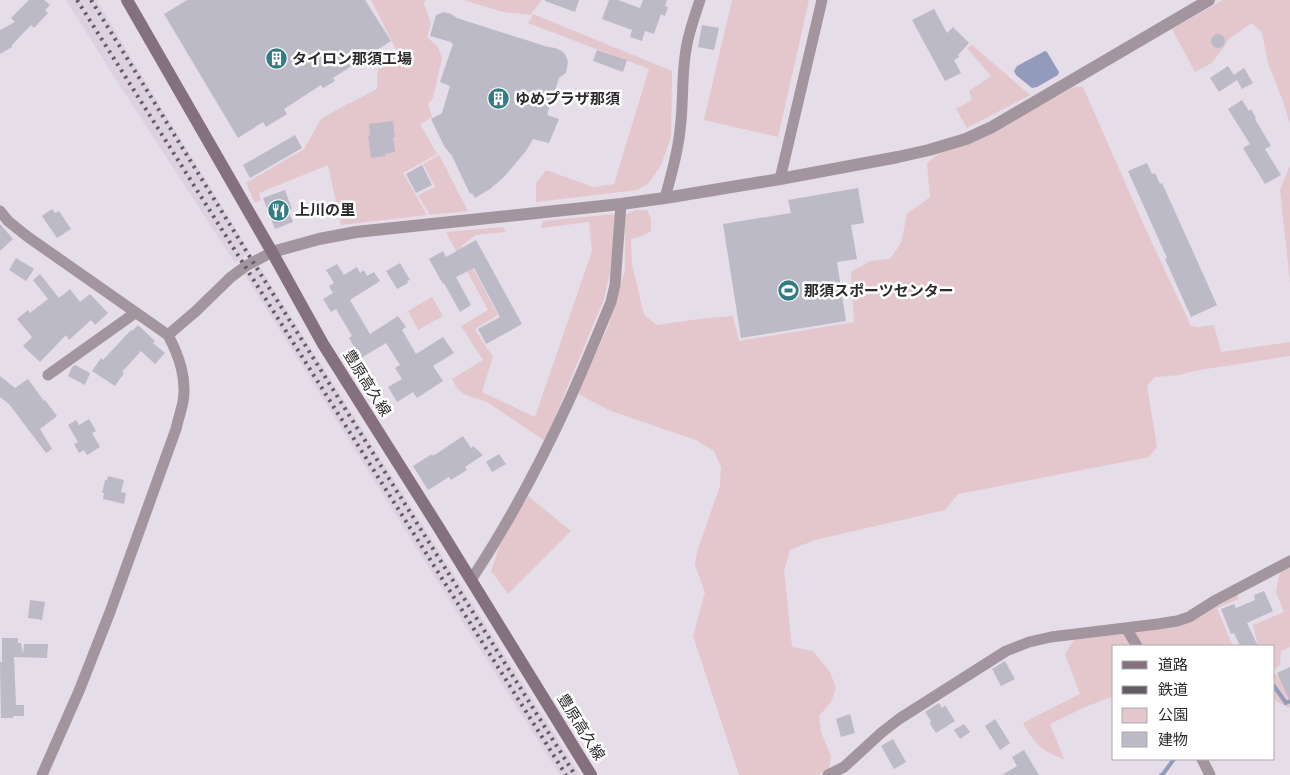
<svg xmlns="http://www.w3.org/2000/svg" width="1290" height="775" viewBox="0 0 1290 775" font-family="Cabin,'Noto Sans JP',sans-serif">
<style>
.built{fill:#dcd0e1}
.green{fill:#e4c6cd}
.water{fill:#929bbb}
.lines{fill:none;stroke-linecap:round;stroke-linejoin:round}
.stream{stroke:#929bbb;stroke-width:4}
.building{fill:#bcbac6}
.minor{stroke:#a3959e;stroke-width:11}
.tertiary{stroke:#a3959e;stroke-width:12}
.secondary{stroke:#85707e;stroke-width:12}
.rail{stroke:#625e64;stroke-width:4;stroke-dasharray:2.5 5;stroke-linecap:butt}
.labels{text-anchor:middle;stroke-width:5;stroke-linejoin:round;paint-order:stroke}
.poi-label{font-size:15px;font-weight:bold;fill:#2d2a2e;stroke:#fff;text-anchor:start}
.street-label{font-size:15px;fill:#2d2a2e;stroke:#fff}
</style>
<rect width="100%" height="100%" fill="#e5dde8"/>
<path class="built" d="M66,0H97L134,63L250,252L235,263L113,75Z
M259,266L470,600L580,775H560L507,692L245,275Z"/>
<path class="green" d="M371,0H425L424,4L431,24L427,37L438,47L442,58L433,98L428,104L432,117L420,124L437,154L403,173L427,215L341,225L328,165L259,193L261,200L255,203L246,183L304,149L321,119L349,103H350L377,89V73L380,63L398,53Z
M463,0H542L530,15L503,12Z
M732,0H809L778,137L704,120Z
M1223,0H1290V124L1283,101L1268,63L1262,33L1252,23L1230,38L1212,63L1195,72L1172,29Z
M533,14L672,71L671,137L661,165L648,184L637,190L536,202V183L546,170L593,187L614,184L649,69L528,23Z
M972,45L1030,95L967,128L956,109L972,100L969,91L991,76L967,48Z
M1074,87H1083L1146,230L1191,326L1199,327L1214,325L1221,352L1290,342V356L1193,371L1180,375L1155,377L1147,386L1157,447L1149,457L958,494L945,510L815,540L790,550L784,571L792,647L813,651L830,672L836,688L831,702L819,716L821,732L831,756L829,770L816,775H739L693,636L705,592L695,565L697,552L720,486L721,467L714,451L696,440L611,411L593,402L577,393L608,327L625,270V215L636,210H647L651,219V231L642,236L631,239L632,264L644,315L657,325L699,319L733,316L739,341L854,322L851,272L870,261L890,259L901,243L907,214L930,197L927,163L940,153L992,132Z
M439,155L468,211L430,215L418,195L435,187L423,164Z
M1290,165V283L1280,190Z
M616,214L610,272L604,299L545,441L487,402L466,395L458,390L452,379L483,360L461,326L488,310L446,232L503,227L506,232L476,235L461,246L498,315L475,329L485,346L493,356L482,392L535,417L592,251L589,222L541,228L543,221Z
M432,297L443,316L418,330L408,311Z
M528,496L571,531L508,594L491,571L501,542Z
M1290,565V647L1281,651L1280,665L1274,670V646H1258L1253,625L1284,612L1276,592L1280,570Z
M1236,593L1239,599L1217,608L1231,642L1234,646H1114V696L1085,707L1050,724L1064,759C1042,752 1034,743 1023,723L1080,694L1065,654L1075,638L1114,635L1135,630L1179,625Z
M1274,673L1290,688V707L1289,708L1276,701L1274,697Z"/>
<path class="water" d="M1045,51L1047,52L1059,72L1058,75L1037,87L1032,88L1016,75L1014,71L1017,66Z"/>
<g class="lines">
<path class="stream" d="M1274,686L1286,703L1290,701
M1161,775L1163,774L1174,759"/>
</g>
<path class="building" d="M29,0H44L50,5L45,10L48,13L34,28L31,25L12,45V47L0,54V30L15,22L11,18Z
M187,0H365L391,41L333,78L335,81L323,88L321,85L284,109L287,114L266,127L263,122L238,138L164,14Z
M545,0H579L575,12L545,1Z
M609,0H618L640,8L643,0H667L665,6L668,7L665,16L661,14L654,34L645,31L642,41L630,37L632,30L602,19Z
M934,9L947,33L953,27L969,43L958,55L959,57L954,60L961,73L945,81L912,20Z
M444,12L451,14L457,18L548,47L555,48L562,51L565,54L568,62L566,73L559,78L547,115L559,119L549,143L533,139L526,151L504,177L490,189L475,198L472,193L470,194L452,156L444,146L431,119L442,113L450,86L440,82L453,44L451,43V42L430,36L436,15Z
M702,25L719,28L714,50L698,47Z
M1211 41a7 7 0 1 1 14 0a7 7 0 1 1-14 0Z
M597,50L627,60L623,72L593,61Z
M1228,66L1236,78L1234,75L1244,68L1253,83L1242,89L1237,80L1219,92L1210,78Z
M1242,100L1249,111L1251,109L1256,118L1255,119L1271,146L1265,149L1281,175L1265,184L1243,148L1250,144L1228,109Z
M393,121L395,137H393L395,152L385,154V156L371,158L368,136L370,135L369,124Z
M295,135L302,148L250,178L243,165Z
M1147,163L1152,174L1155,173L1160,184L1162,183L1217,305L1191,317L1165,259L1167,258L1128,171Z
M422,165L432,185L416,193L406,174Z
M858,188L864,223L851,225L857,259L837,262L846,321L741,338L723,224L791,213L788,200Z
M285,190L292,209L288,210L293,222L275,229L263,198Z
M52,209L55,213L59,211L71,229L57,238L42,216Z
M0,224L13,239L0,251Z
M476,240L522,324L486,344L478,329L500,317L474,268L456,277L471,305L460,312L444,283L443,284L429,259L443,251L446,257Z
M16,258L34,269L26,281L9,270Z
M400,263L410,280L407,281L408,283L397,289L386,271Z
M337,264L344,275L357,267L360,273L364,270L367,276L374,272L380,281L350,300L370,334L398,316L406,327L402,330L416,354L443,337L454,353L433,366L443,381L417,398L413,392L397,402L388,387L402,379L395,368L400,365L386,343L361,358L349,338L352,336L336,309L331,312L323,299L333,293L329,286L334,283L326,270Z
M40,274L59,298L70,289L80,302L90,294L108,313L95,325L91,320L69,340L66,335L40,362L23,346L32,337L17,319L28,310L30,313L48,299L33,280Z
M138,325L155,341L153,343L165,353L155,364L141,351L122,372L124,373L115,386L92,371L101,358L103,360L131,330L132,331Z
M75,365L90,373L85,385L68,376L72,367Z
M0,376L15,388L28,379L44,401L45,400L57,416L40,429L52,449L46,453L9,404L0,397Z
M89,419L96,431L92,433L100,447L87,455L84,450L79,453L74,444L78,442L68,425L76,420L79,425Z
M463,436L471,448L473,446L483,455L465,467L467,470L451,480L449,477L428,490L413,466L432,454L433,456Z
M499,454L506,464L492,472L486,462Z
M108,476L124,480L121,492L126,493L124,504L103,499L104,493H102L105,480H107Z
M1264,591L1273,611L1247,623L1258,646H1240L1234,633L1231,634L1221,609L1234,604L1236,608L1255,600L1254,595Z
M30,600L45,602L42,620L28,618Z
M2,638H18V643H21L23,654L24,644H48L47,658L14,657L16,705H24V716H13V718H1L0,662H2Z
M1005,661L1015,679L1001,686L992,669Z
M1290,667V701L1277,673Z
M939,703L942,708L945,705L955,721L936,733L930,724L931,721L925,712Z
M850,714L855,733L841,737L836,719Z
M995,719L1010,743L1000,750L985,726Z
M964,724L970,732L960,739L954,730Z
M893,739L906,762L894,769L881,746Z
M1024,750L1039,775H1002L1017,766L1012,757Z"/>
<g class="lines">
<path class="minor" d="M780,179L822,0
M665,198C671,175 678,153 680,130C684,101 681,72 687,44C690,29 695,15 700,0
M0,211L8,221L28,237L168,335C179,356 187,378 183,402C181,411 178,420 176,429L110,612L79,691L42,775
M168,335L196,311L231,277L246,266L272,252
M48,375L135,313
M471,580C508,524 540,464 568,403C583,370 597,336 611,302L615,285L621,204
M1126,628L1137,646
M1202,759L1210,775
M828,775L844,767L881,733L899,719L1006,651L1029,642L1051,637L1158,624L1177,621L1189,617L1216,600L1290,561"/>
<path class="tertiary" d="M272,252L319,239L356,232L621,204L665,198L780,179L898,157L929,150L966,139L992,127L1209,0"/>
<path class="secondary" d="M127,0L272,252L323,344L439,528L591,775"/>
<path class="rail" d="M77,0L566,775
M91,0L253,262L575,775"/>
</g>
<defs>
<symbol id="building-disc" viewBox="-11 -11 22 22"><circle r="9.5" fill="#347c84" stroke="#fff"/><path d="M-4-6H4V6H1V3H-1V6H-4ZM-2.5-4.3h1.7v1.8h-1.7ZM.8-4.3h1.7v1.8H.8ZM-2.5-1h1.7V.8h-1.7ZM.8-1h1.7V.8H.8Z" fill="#fff"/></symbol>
<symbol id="restaurant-disc" viewBox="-11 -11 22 22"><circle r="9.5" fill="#347c84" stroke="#fff"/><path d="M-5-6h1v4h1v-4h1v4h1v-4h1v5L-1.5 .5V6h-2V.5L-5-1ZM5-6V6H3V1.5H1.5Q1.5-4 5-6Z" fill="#fff"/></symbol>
<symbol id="stadium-disc" viewBox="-11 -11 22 22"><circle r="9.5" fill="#347c84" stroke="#fff"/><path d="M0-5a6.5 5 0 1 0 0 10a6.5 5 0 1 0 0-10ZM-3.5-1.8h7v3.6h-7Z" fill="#fff"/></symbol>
</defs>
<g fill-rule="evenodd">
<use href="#building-disc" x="264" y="46" width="25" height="25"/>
<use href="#building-disc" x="486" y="86" width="25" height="25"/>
<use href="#restaurant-disc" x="266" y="198" width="25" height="25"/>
<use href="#stadium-disc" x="776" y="278" width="25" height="25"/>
</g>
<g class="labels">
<g class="poi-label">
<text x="292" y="64">タイロン那須工場</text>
<text x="515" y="104">ゆめプラザ那須</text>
<text x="295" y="215">上川の里</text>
<text x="804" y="296">那須スポーツセンター</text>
</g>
<g class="street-label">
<text transform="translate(367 383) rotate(58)" y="5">豊原高久線</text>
<text transform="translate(581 727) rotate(58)" y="5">豊原高久線</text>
</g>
</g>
<rect x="1112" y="645" width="162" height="115" fill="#ffffff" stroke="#abaaab"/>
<rect x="1122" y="661" width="25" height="8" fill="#85707e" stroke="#abaaab"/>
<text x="1158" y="670" font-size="15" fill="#2d2a2e">道路</text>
<rect x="1122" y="686" width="25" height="8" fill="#625e64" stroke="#abaaab"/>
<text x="1158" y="695" font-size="15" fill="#2d2a2e">鉄道</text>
<rect x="1122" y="708" width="25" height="15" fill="#e4c6cd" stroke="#abaaab"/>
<text x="1158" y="720" font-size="15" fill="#2d2a2e">公園</text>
<rect x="1122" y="732" width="25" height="15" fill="#bcbac6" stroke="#abaaab"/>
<text x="1158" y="745" font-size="15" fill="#2d2a2e">建物</text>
</svg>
